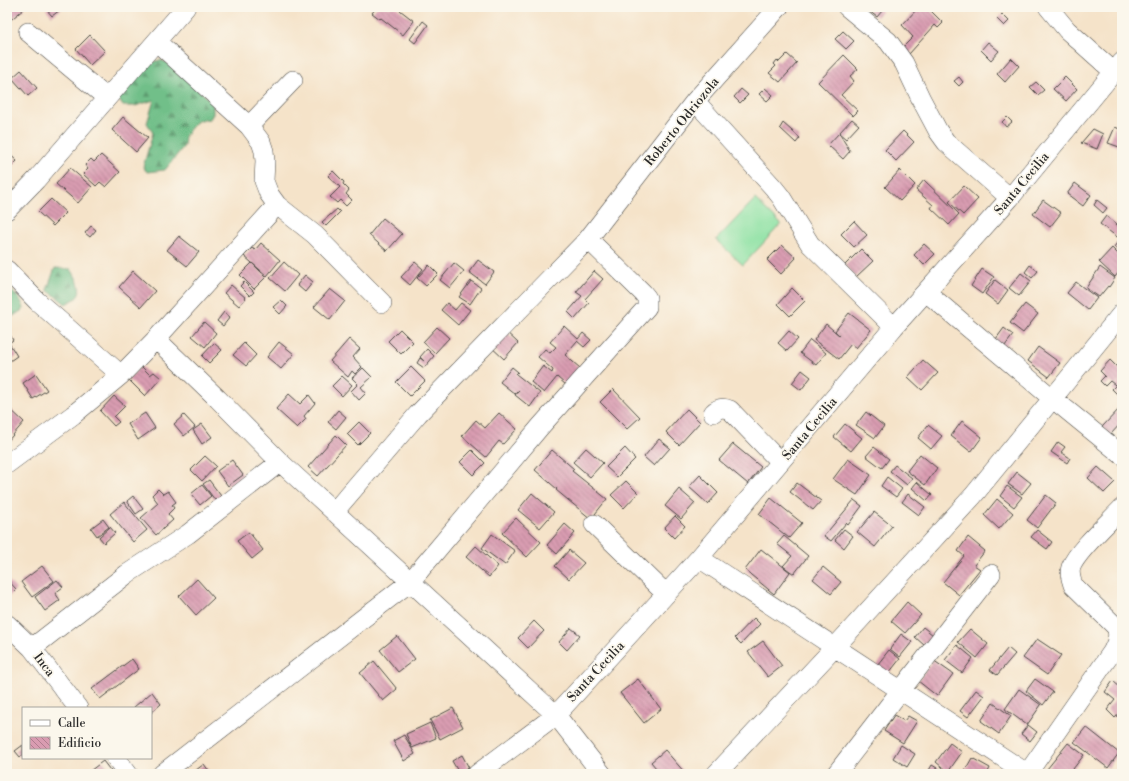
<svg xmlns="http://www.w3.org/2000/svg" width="1129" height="781" viewBox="0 0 1129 781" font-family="'Libre Bodoni',serif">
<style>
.forest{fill:url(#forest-firs);stroke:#4e755a}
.pitch{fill:#8ce1a3;stroke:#5c8667}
.building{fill:url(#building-back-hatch)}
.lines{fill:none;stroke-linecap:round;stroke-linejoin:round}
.minor-casing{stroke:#494743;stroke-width:20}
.minor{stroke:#fff;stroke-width:19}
.labels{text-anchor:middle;stroke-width:3.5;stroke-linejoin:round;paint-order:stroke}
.street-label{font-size:13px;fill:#2b2b2b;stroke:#fbf7ec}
</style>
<defs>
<pattern id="forest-firs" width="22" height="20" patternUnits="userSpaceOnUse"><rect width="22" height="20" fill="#71bf89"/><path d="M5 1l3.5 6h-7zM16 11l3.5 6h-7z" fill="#5d9b70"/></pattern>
<pattern id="building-back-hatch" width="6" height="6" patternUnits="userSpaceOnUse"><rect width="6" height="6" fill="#d99cb1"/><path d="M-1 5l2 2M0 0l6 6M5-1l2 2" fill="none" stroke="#b07f90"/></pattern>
</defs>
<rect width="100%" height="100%" fill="#fbf7ec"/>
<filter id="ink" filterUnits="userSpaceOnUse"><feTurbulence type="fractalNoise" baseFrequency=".025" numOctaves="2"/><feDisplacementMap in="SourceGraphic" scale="8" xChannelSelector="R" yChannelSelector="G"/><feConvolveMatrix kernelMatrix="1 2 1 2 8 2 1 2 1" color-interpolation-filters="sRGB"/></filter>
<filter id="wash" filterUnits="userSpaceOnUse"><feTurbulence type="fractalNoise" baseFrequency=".012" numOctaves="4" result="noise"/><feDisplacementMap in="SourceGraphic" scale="16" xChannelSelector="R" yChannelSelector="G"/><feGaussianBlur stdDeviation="0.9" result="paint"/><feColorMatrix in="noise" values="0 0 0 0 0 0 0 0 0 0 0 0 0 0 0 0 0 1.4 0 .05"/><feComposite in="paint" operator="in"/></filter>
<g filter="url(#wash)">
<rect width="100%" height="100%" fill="#f5e3c9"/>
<path class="forest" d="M160,60L177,66L213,104V114L210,119L198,120L185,135L184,146L165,170L147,172L143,167L153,133L147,123L154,100L135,106H123L117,97C128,85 144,63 160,60Z
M55,268L71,269C76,277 85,292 75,299C72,301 68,302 66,304L47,290Z
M7,288C15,293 22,299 24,309L7,320Z"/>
<path class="pitch" d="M755,199L781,224L743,265L716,240Z"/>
<g id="blocks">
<path class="building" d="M7,7H22L24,9L8,22Z
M48,7H64L52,16L46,9Z
M377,7H387L389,8L390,7H396L414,21L403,35L381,18L380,19L372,13Z
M873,7H877L882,11L877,17L869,11Z
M919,7H927L943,23L938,28L935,25L909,54L902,48L913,37L902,25Z
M1002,14L1009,21L1004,26L997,19Z
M423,21L428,25L415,43L410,39Z
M843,31L854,41L846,49L835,39Z
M90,35L105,51L90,65L76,49Z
M988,42L999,51L991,60L981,50Z
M787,54L797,63L780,82L769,73L776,66L774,64L777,60L779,62Z
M844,55L858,69L850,76L854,81L841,95L858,111L853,116L818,82Z
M1011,58L1019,66L1005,82L997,74Z
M21,70L37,88L28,96L12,78Z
M959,77L963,82L959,86L954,81Z
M1065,77L1077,89L1066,101L1053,89Z
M1036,82L1044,90L1038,95L1030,87Z
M765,88L773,95L767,101L759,94Z
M741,89L748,95L740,103L734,97Z
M123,117L148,138L136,152L112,130Z
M1007,117L1012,122L1006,127L1002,122Z
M852,119L859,125L846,139L839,133Z
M783,123L800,138L796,143L780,128Z
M1115,127L1122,130V148L1108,143Z
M1093,129L1103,134L1097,149L1081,143Z
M903,131L914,142L896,161L885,150Z
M839,133L850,151L843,159L828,145Z
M7,152L17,161L7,171Z
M101,155L120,172L106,187L100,182L96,186L83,174L88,169L85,165L91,159L94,162Z
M70,168L92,187L78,203L56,184Z
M900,170L915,185L900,201L885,187Z
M333,171L344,182L343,184L349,190L346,194L352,200L346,206L340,200L337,203L330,197L340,187L328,176Z
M924,180L959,214L949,225L931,208L933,205L916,190Z
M1075,183L1091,195L1083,206L1067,194Z
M964,186L978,199L963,215L949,202Z
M51,199L66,213L53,226L38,212Z
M1043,200L1061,213L1050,227L1033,214Z
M1097,200L1107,208L1103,213L1094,205Z
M337,209L340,212L326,226L322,222Z
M1106,216L1122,229V231L1117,237L1100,224Z
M383,218L402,234L387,251L369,235Z
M854,221L867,235L854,247L841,234Z
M91,226L96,230L90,237L85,233Z
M179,236L199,252L187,266L167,250Z
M1122,236V253L1114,247Z
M261,243L280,260L267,276L244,256L252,248L255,250Z
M924,244L935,254L924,265L914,255Z
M782,245L796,258L781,274L767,260Z
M1112,248L1122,258V268L1115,277L1099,262Z
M861,249L873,261L856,277L845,265Z
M478,260L494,272L485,284L469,272Z
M284,262L298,275L285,291L270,278Z
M415,262L423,269L410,285L401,277Z
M252,263L266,277L254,289L240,275Z
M454,263L464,271L450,288L440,280Z
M429,265L438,274L426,286L417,278Z
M1030,265L1038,271L1032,278L1025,272Z
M1100,267L1115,278L1109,287L1108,286L1099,297L1086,288Z
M982,269L994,277L982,294L971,286Z
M133,271L155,291L141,307L119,287Z
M594,271L603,279L585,299L589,303L575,319L568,312L582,296L576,292Z
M1021,273L1031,281L1019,296L1009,288Z
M305,275L313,282L305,292L297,285Z
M995,280L1008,290L998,304L985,294Z
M471,281L481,288L470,304L459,297Z
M244,282L254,292L250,296L240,286Z
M1076,282L1097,298L1088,310L1067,293Z
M231,285L246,298L239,306L224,293Z
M792,288L805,301L790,316L778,304Z
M330,289L345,301L330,320L314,307Z
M281,300L287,306L280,314L273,307Z
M447,303L455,310L461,303L470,310L458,325L441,310Z
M1025,304L1038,314L1023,333L1010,323Z
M224,312L230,317L223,326L217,321Z
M849,313L871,330L856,348L851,344L839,359L814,340L826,324L840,336L835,331Z
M204,322L216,333L205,347L192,336Z
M564,326L578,339L583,333L591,340L584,347L577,341L565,355L580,368L566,385L557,377L544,393L531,382L543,366L552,373L553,370L538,357L545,349L550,353L556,347L550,342Z
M437,327L449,338L435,353L423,342Z
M1004,328L1013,335L1002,350L993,343Z
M400,329L413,342L401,354L388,341Z
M503,329L518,343L504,359L489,345Z
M7,330L13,340L9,343L17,356L7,363Z
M789,331L798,339L787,351L778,343Z
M349,339L360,349L353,357L362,367L355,374L352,371L348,377L330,361Z
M810,340L826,353L816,365L800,353Z
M279,342L294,354L281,369L267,357Z
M214,343L222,350L209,363L202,356Z
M244,343L256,355L246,366L233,355Z
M1038,347L1060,363L1049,377L1028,361Z
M427,349L434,356L424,368L417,363L420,358L424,361L420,357Z
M923,360L938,373L922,390L908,377Z
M1110,360L1122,372V378L1115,385L1110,381L1105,386L1100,381L1105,376L1100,371Z
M141,366L150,375L154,372L161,378L145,396L128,379Z
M411,367L425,381L410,396L396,382Z
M512,367L518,372L516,374L540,393L530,407L515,395L519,390L515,394L500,382Z
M363,368L372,377L361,387L366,393L359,400L351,391L358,384L352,378Z
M802,370L811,377L801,390L792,383Z
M36,374L47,390L33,399L23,383Z
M342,376L352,385L342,396L332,386Z
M1122,379V399L1112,389Z
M613,389L640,417L627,429L600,402Z
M289,394L300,404L309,395L315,403L304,416L306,419L297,428L276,409Z
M114,396L125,406L114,417L119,422L114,426L100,411Z
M7,406L24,422L7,442Z
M1122,406V422L1110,435L1102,427Z
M687,409L700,422L679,445L666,432Z
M338,410L346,417L336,429L328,422Z
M866,412L884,426L875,438L856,425Z
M145,413L155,428L138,440L128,424Z
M499,413L517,429L503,444L499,441L486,457L462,436L476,420L485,428Z
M184,415L195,427L184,436L174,424Z
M962,421L982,437L971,452L951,436Z
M359,422L370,433L358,445L347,434Z
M202,424L212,437L202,444L193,430Z
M845,424L862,438L851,451L834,437Z
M928,425L942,436L931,449L918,438Z
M336,435L346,445L318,476L308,467Z
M659,439L670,448L654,466L644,457Z
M1058,442L1065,447L1061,452L1070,458L1067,463L1051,452Z
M733,444L761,467L748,484L719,460Z
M874,447L889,459L882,468L866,456Z
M586,448L603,463L590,477L573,462Z
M625,448L635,459L617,477L606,467Z
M472,450L485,463L473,475L460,462Z
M552,450L574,469L572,471L607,499L591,519L556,490L557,489L535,470Z
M920,454L937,468L925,485L907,471Z
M205,456L216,466L202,481L191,470Z
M848,459L871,475L857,495L833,479Z
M232,460L243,475L228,486L217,471Z
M895,465L912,478L907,485L890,471Z
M1098,467L1115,482L1104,493L1088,478Z
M1017,472L1031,483L1022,494L1008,484Z
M700,475L718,493L708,504L689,487Z
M887,477L902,489L896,497L881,486Z
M209,480L221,496L215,500L203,484Z
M626,481L638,493L624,508L611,495Z
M917,482L932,495L927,501L912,488Z
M797,483L821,501L813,510L790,492Z
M202,485L211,496L200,505L191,494Z
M1007,486L1022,497L1014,507L1000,496Z
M158,489L163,494L168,491L176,502L172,505L174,508L168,514L173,520L156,535L141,518L158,503L152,495Z
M679,489L695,503L681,519L665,506Z
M532,493L554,512L540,528L518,510Z
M908,494L925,507L919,515L902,502Z
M1046,495L1056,503L1037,528L1027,520Z
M133,496L143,509L136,514L127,501Z
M771,498L802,523L789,538L759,514Z
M997,499L1013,513L999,529L984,515Z
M854,500L862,506L848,525L846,523L831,541L824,536Z
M124,502L147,530L133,542L110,514Z
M874,512L892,526L875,547L857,532Z
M675,516L685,526L674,538L664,528Z
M516,518L541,542L527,557L502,533Z
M103,519L109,527L97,536L91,528Z
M565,524L575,533L557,554L547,545Z
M110,527L115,533L104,543L99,537Z
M844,529L853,536L844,548L835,540Z
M1037,530L1052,542L1047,549L1031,537Z
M249,532L263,550L252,559L237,541Z
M492,534L515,551L505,565L482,548Z
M784,536L808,556L794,574L783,566L792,556L777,544Z
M968,537L985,551L974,565L980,569L959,595L943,582L964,556L958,551Z
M476,546L498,566L489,577L466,557Z
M761,549L790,572L774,594L745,570Z
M569,550L584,563L569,579L555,566Z
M42,566L54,581L32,597L21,582Z
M823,567L841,582L831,594L813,579Z
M7,579L16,589L7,598Z
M197,579L214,598L196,615L179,596Z
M57,580L63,587L55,593L60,600L45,611L35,597Z
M907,602L921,615L905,633L891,621Z
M754,618L760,624L741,644L735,638Z
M534,621L544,631L528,648L518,638Z
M923,627L933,635L925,646L915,637Z
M571,628L580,635L567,650L559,642Z
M970,629L988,644L977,658L958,642Z
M901,634L912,642L900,657L890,649Z
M397,636L415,659L398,672L380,650Z
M1037,639L1061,655L1047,675L1023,658Z
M763,641L782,666L768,677L748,652Z
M957,645L973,658L962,673L945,660Z
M1008,648L1015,654L997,675L990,670Z
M889,650L900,659L885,678L874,669Z
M132,659L139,669L100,699L92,689Z
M933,660L953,674L937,696L918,681Z
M374,661L397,689L383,701L360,673Z
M638,679L661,709L644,723L620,693Z
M1035,679L1053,692L1043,705L1026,691Z
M1113,681L1122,689V710L1115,718L1107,710L1115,700L1105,692Z
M1019,689L1041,705L1027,725L1005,709Z
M976,690L984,696L968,717L960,711Z
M152,692L161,704L151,713V708H135L134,707Z
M993,703L1011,716L999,734L981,721Z
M453,708L463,727L440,739L430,720Z
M894,715L904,721L908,716L917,721L903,743L884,731Z
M430,723L436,738L412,748L406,734Z
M1028,725L1037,732L1030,741L1021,734Z
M1086,727L1119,753L1108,768L1074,742Z
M404,735L415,754L404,761L393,741Z
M950,743L962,752L948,772L936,762Z
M1068,743L1084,755L1069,774H1043Z
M23,745V755L20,757L15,751Z
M901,745L915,754L907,767L893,758Z
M665,750L686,774H661L651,762Z
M462,755L469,768L459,773L452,761Z
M972,758L990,768L987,774H963Z
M103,761L113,774H86Z
M204,764L211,774H191Z
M932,765L947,774H927Z"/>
</g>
</g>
<g filter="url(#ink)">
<use href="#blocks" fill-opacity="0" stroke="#494743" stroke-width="1"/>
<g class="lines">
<defs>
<path id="minor" d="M847,7L888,41L904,63L921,99L938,131L946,142L1010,198
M1048,7L1067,30L1114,72
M28,32L107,98
M157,42L249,126L261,142L264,151L265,161L264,181L269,194L277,205L315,235L382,303
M695,101L773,187L781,197L810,244L894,327
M249,126L293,80
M7,210L36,180L186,7
M7,270L37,301L121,375
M926,292L1052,398L1122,455
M156,339L277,205
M713,413C718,408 723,407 730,410L780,462
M7,464L73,415L121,375L156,339L218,399L280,462L556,715L602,774
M334,512L418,414L588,239L695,101L779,7
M594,524L666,594
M699,558L1028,774
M7,624L32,648L78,708
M32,648L127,574L188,534L280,462
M116,758L128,774
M162,774L410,582L540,427L647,307V298L643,293L588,239
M477,774L556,715L699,558L894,327L1010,198L1122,62
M716,774L835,647L973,496L1122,313
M836,774L991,574
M1027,774L1112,652C1116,644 1120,636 1116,627L1073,585C1071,579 1069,573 1071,567C1077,551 1109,522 1122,508"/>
</defs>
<use href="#minor" class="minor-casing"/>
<use href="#minor" class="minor"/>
</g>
</g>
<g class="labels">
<g class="street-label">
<text transform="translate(681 121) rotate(-51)" y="5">Roberto Odriozola</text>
<text transform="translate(1021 183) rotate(-50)" y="5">Santa Cecilia</text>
<text transform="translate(809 428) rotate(-50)" y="5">Santa Cecilia</text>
<text transform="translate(45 664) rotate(53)" y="5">Inca</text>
<text transform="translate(595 671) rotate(-47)" y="5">Santa Cecilia</text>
</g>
</g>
<rect width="1129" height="781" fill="none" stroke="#fbf7ec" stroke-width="24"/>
<rect x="22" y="707" width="130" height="52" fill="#fbf7ec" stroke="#a8a59f"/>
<rect x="30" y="720" width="20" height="6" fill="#ffffff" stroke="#a8a59f"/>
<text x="58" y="727" font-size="12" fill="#2b2b2b">Calle</text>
<rect x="30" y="737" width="20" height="12" fill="url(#building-back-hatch)" stroke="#a8a59f"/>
<text x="58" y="747" font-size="12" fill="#2b2b2b">Edificio</text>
</svg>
